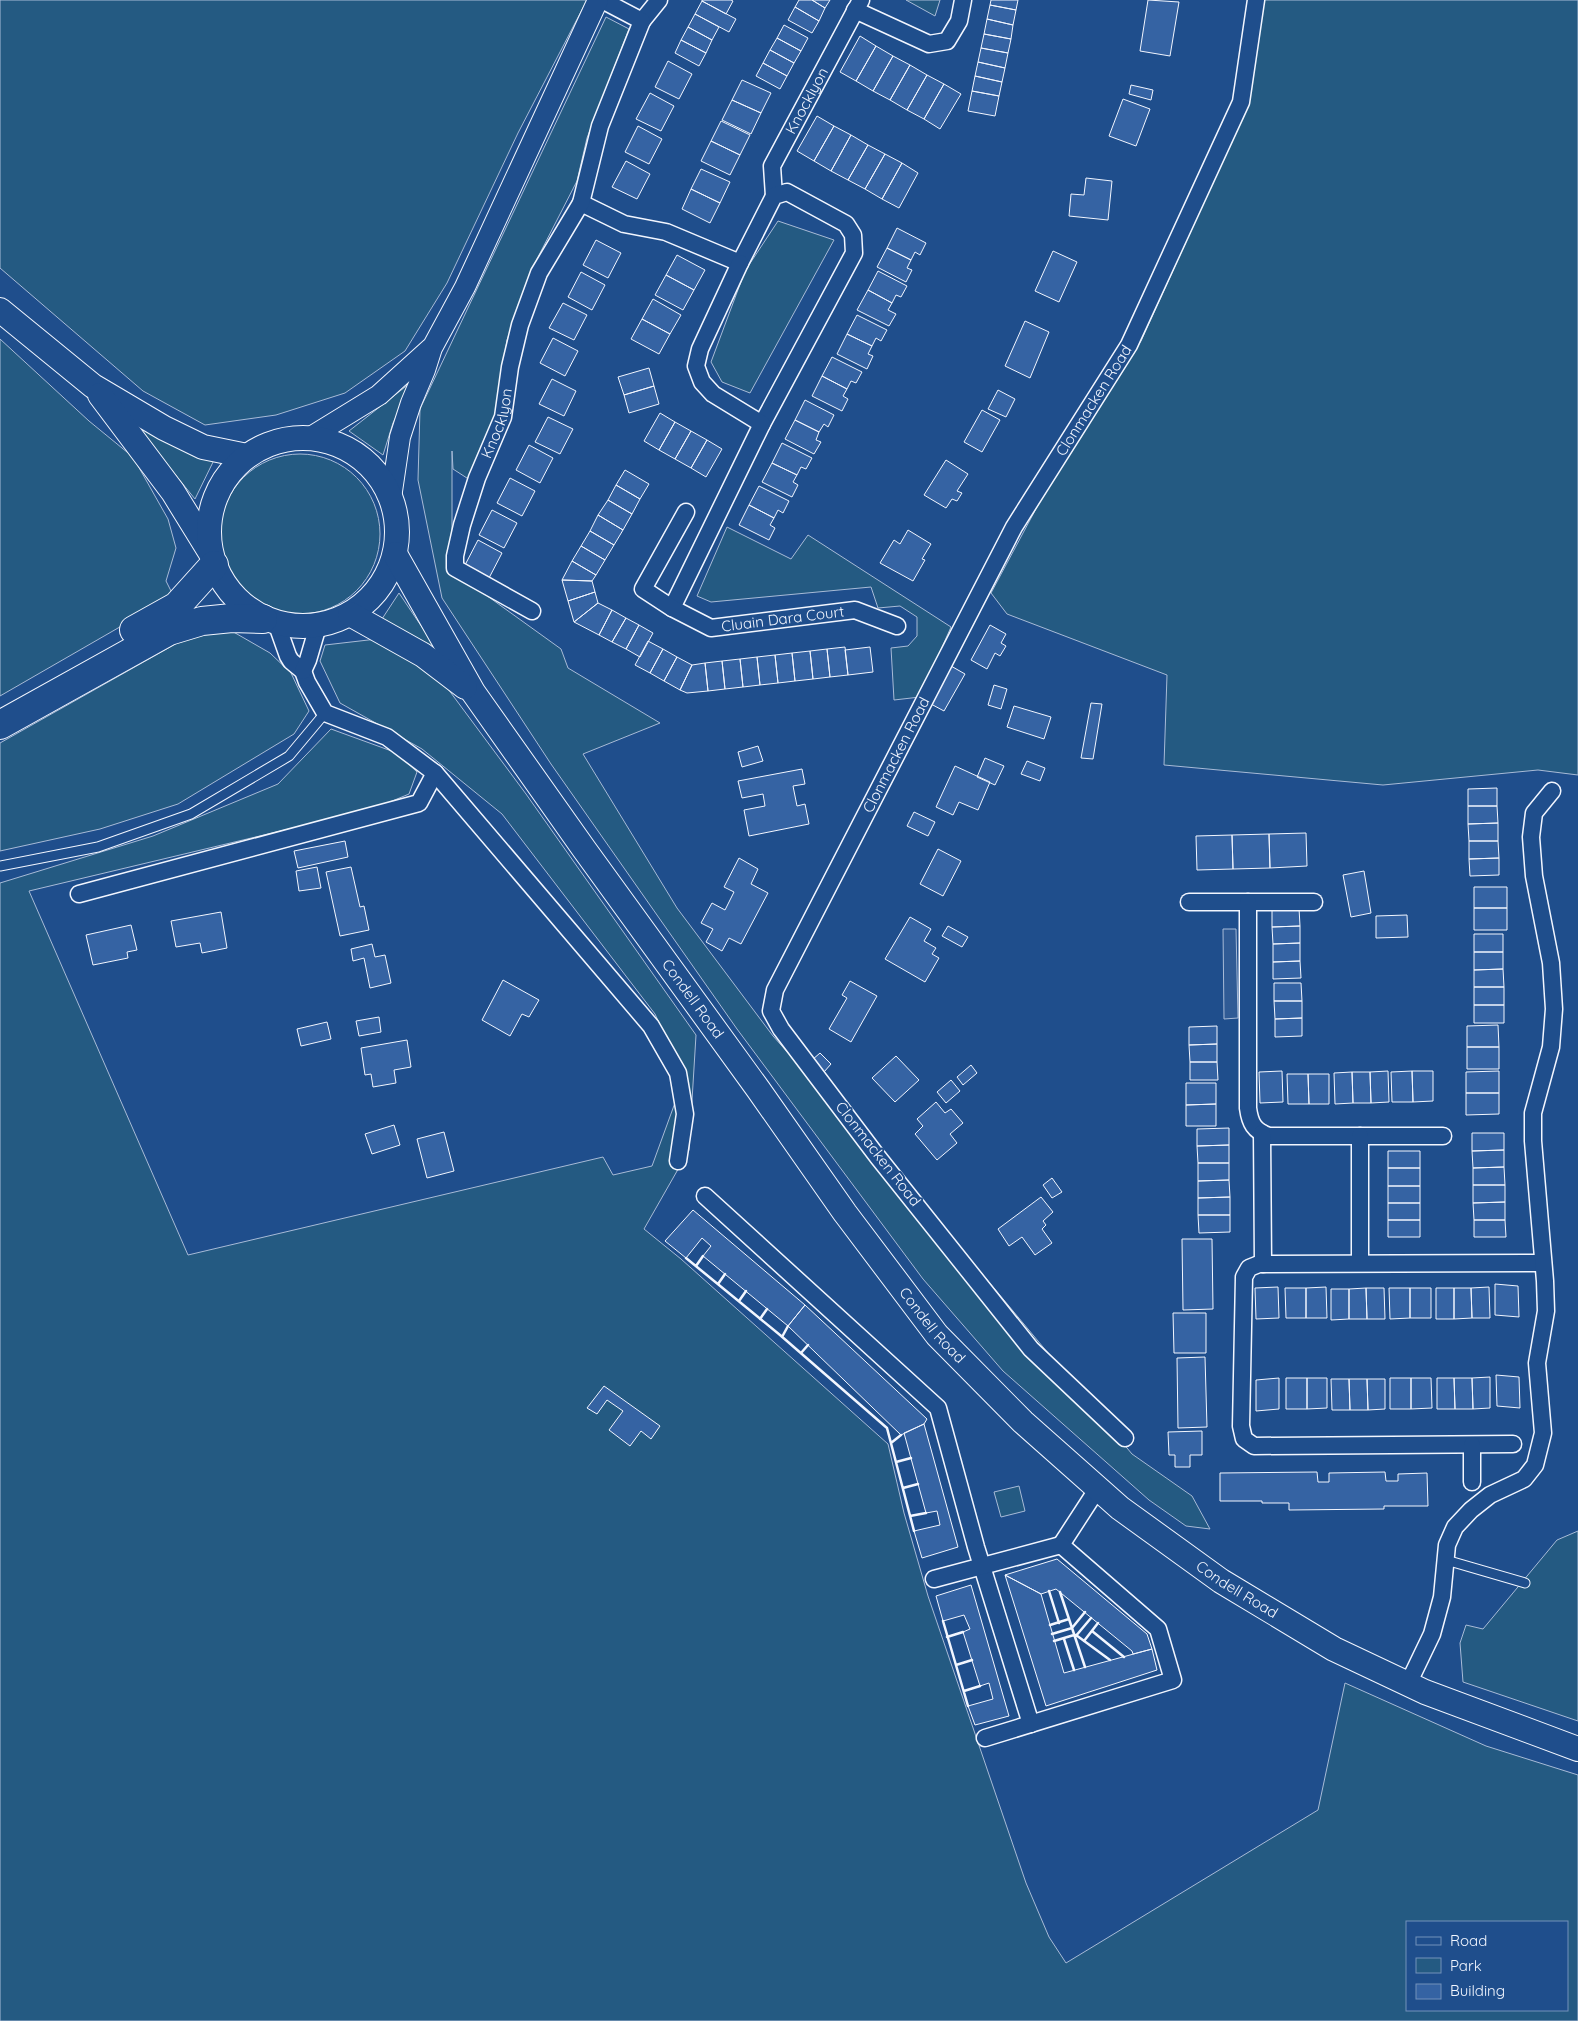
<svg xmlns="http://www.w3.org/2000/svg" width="1578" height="2021" viewBox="0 0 1578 2021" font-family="Quicksand,sans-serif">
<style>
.green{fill:#245a82;stroke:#a8bbd7;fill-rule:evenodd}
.parking{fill:#305b95;stroke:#a8bbd7}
.building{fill:#3563a3;stroke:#f2f6ff}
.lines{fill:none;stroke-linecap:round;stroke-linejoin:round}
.service-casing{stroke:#f2f6ff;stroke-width:11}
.minor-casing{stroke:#f2f6ff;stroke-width:19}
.tertiary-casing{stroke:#f2f6ff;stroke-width:22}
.secondary-casing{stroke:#f2f6ff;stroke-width:26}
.trunk-casing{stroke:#f2f6ff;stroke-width:30}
.service{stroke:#1f4e8c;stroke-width:9}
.minor{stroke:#1f4e8c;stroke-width:16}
.tertiary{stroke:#1f4e8c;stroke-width:20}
.secondary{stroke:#1f4e8c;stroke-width:24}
.trunk{stroke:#1f4e8c;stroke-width:28}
.wall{stroke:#f2f6ff;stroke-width:2.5}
.labels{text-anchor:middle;stroke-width:4;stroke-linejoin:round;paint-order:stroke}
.street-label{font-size:15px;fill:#f2f6ff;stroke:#1f4e8c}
</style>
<rect width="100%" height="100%" fill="#1f4e8c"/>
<path class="green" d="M0,0H587L518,133L447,283L405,351L345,393L276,415L205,425L143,391L0,268Z
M906,0H940L935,16Z
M1256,0H1578V775L1538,770L1383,785L1164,765L1167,675L1007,614L991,593L1054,475L1141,341L1248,105Z
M606,17L629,29L587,138L577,181L537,259L507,340L496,415L470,480L453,469L452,451V529L447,567L561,649L568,668L660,723L583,754L677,908L773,1036L944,1228L1132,1454L1192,1496L1210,1529L1186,1526L1149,1500L1003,1371L923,1279L737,1029L551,764L442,598L418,480L420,409Z
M778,221L834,240L750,393L722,382L711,362L745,271Z
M0,339L89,421L133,457L168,519L176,548L166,581L172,593L151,609L0,696Z
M414,380L393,423L383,455L349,431Z
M130,419L215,458L195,499Z
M220 534a80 80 0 1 1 160 0a80 80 0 1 1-160 0Z
M727,527L791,559L808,535L951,627L920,697L894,700L891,648L908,646L917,636V617L900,606L878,608L871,587L711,602L697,596Z
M399,593L438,651L380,622Z
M230,630L270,653L291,673L309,711L294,734L178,804L100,829L0,851V743L195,633Z
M377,639L428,662L526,794L696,1035L689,1150L644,1229L681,1259L888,1444L904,1513L928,1596L1026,1883L1049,1937L1066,1963L1318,1810L1345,1683L1486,1746L1578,1775V2021H0V883L153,836L278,784L331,729L397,753L417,772L409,794L373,809L29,891L188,1255L603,1157L613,1175L652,1166L684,1078L655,1014L502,814L422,749L340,703L320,661L325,645ZM1407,1922H1567V2010H1407Z
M1019,1486L1025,1511L1001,1517L994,1492Z
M1578,1531V1721L1463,1682L1460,1643L1466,1625L1483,1629L1557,1540Z"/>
<path class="parking" d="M1223,929H1236L1238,1018L1224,1019Z"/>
<path class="building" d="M702,0H731L733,1L726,14L702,1Z
M799,0H812L825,8L819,21L795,7Z
M812,0H830L825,8Z
M991,0H1018L1016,10L990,5Z
M1148,0L1179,2L1170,56L1140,51Z
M702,1L736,19L729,32L695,14Z
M990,5L1016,10L1013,25L987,19Z
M795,7L819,21L812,33L788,20Z
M695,14L719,27L712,40L688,27Z
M987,19L1013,25L1011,39L984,34Z
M784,25L808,38L801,51L777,38Z
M688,27L712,40L706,53L681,40Z
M984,34L1011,39L1008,53L981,48Z
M860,36L876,46L856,81L840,72Z
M777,38L801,51L794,63L770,50Z
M681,40L706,53L699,66L675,53Z
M876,46L893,56L873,91L856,81Z
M981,48L1008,53L1005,68L978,62Z
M770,50L794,63L787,76L763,63Z
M893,56L910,65L890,100L873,91Z
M668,61L692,74L679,99L655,87Z
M978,62L1005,68L1002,82L975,76Z
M763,63L787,76L780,89L756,76Z
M910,65L927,75L907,110L890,100Z
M927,75L944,84L924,119L907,110Z
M975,76L1002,82L999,96L972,91Z
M742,80L771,93L761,113L732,100Z
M944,84L961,94L940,129L924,119Z
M1131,85L1153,90L1151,100L1129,94Z
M972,91L999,96L995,116L968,111Z
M650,93L674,106L661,131L636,119Z
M1123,99L1150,109L1136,146L1109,136Z
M732,100L761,113L751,134L722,120Z
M817,116L834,126L814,161L797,151Z
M721,121L750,135L740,155L711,141Z
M638,126L662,139L649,164L625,152Z
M834,126L851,135L831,171L814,161Z
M851,135L868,145L848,180L831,171Z
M711,141L740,155L730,175L701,161Z
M868,145L885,154L865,189L848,180Z
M885,154L902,163L882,199L865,189Z
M626,161L650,174L637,199L612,187Z
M902,163L918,173L899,208L882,199Z
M701,169L730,182L720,203L691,189Z
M1086,178L1112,181L1108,220L1069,216L1071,194L1084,195Z
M691,189L720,203L710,223L682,209Z
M897,228L926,243L920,255L915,252L911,260L887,248Z
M596,240L621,253L608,278L583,265Z
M887,248L911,260L907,268L912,270L906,282L877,267Z
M1053,251L1077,262L1059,302L1035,291Z
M677,255L705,270L694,290L666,275Z
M878,271L907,286L901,297L896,295L892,303L868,290Z
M581,272L605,285L592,310L568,297Z
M666,275L694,290L683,310L655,295Z
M868,290L892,303L888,310L896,314L889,326L857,310Z
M653,299L681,315L670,334L642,319Z
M563,303L587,315L574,340L549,328Z
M857,315L887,330L881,341L876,338L872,346L847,334Z
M642,319L670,334L659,354L631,339Z
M1025,321L1049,332L1030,378L1005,366Z
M847,334L872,346L868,354L873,356L867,369L837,354Z
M553,338L578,351L565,376L540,363Z
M832,357L862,372L856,383L851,381L847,389L822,376Z
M649,368L654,386L624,395L618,377Z
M822,376L847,389L843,396L848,399L842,411L812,396Z
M552,379L576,391L564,416L539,404Z
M654,386L659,404L629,413L624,395Z
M998,390L1015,399L1006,417L988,409Z
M805,400L834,415L828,427L824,424L819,432L795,420Z
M982,410L1000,420L982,452L964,442Z
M660,413L675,422L659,450L644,441Z
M548,417L573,429L560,454L535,442Z
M795,420L819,432L816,440L821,442L814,454L785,439Z
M675,422L691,431L675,459L659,450Z
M691,431L707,440L691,468L675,459Z
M707,440L722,449L706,477L691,468Z
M782,443L812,458L806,469L801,467L797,475L772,463Z
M529,445L553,458L540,483L516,470Z
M946,460L968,474L957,491L962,493L957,501L952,499L946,508L924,495Z
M772,463L797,475L793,482L798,485L792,497L762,482Z
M625,470L649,484L640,499L616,485Z
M510,478L535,491L522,516L497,503Z
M616,485L640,499L632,514L608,500Z
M759,486L789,501L783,513L778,510L774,518L749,505Z
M608,500L632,514L623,530L598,515Z
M749,505L774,518L770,525L775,528L769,540L739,525Z
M492,510L517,523L504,548L479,535Z
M598,515L623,530L614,545L590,531Z
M908,530L931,544L922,559L925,560L913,581L880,563L894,540L900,544Z
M590,531L614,545L605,560L581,546Z
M478,540L502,553L489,578L465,565Z
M581,546L605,560L596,575L572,561Z
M572,561L596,575L592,581L562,580Z
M562,580L592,581L595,592L568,601Z
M595,592L598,603L574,622L568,601Z
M598,603L612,610L599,635L574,622Z
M612,610L626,618L612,642L599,635Z
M626,618L639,625L626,649L612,642Z
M639,625L653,633L640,657L626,649Z
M990,625L1006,634L1001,643L1006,646L1000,656L995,653L987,669L971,660Z
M648,641L663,649L650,673L635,665Z
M845,647L848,675L830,677L827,649Z
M870,647L873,672L848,675L845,650Z
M663,649L677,657L664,681L650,673Z
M827,649L830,677L813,679L810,651Z
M810,651L813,679L795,681L792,653Z
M792,653L795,681L778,683L775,655Z
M775,655L778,683L760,685L757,657Z
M677,657L692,665L680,690L664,681Z
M757,657L760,685L743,687L740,659Z
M740,659L743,687L725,689L722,661Z
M722,661L725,689L708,691L705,663Z
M705,663L708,691L687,693L680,690L692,665Z
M951,666L965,674L944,711L931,704Z
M994,685L1007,689L1001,709L988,705Z
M1091,703L1102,704L1093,759L1081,758Z
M1014,706L1051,717L1044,739L1007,727Z
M758,746L763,761L742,767L738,752Z
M985,758L1004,766L995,785L977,777Z
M1027,761L1045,768L1040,781L1021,774Z
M955,766L990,782L978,810L959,802L953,815L936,807Z
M802,769L805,784L793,786L797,806L805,804L809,824L749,836L744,810L765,806L763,794L742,798L738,781Z
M1497,788V806H1468V789Z
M1468,806H1497L1498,823L1468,824Z
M914,812L935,822L928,836L907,826Z
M1498,823V841H1469L1468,824Z
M1306,833L1307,866L1270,868L1269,834Z
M1269,834L1270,868L1233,869L1232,835Z
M1232,835L1233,869L1197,870L1196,836Z
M345,841L348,857L298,868L294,851Z
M1469,841H1498L1499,858L1469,859Z
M938,849L961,861L943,896L920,884Z
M739,858L758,869L751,884L768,893L741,944L729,938L722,951L706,942L713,929L701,923L712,903L725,910L734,892L724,887Z
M1499,858V875L1470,876L1469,859Z
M317,867L321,888L299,891L296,871Z
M351,867L360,907L364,906L369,930L340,936L326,872Z
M1364,871L1371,913L1351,917L1343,875Z
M1474,887H1507V908H1474Z
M1299,908L1300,926L1272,927V909Z
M1474,908H1507V930H1474Z
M221,912L227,948L202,953L200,943L176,947L171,921Z
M1407,915L1408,937L1376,938V916Z
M910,917L931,929L924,941L936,948L932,954L939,958L925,982L885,959Z
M131,925L137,950L127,952L128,958L93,965L86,935Z
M948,926L968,937L962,947L942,936Z
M1300,926V943L1273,944L1272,927Z
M1474,934H1503V952H1474Z
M1300,943V961L1273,962V944Z
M372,944L375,957L385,955L391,983L370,988L364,958L353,961L351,949Z
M1474,952H1503V969L1474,970Z
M1300,961L1301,978L1273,979V962Z
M1503,969L1504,987H1474V970Z
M503,980L539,1000L529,1017L522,1014L510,1036L482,1020Z
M850,981L877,996L851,1042L829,1029L847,998L842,995Z
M1274,983H1301L1302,1001H1274Z
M1474,987H1504V1005H1474Z
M1274,1001H1302V1018L1275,1019Z
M1474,1005H1504V1023H1474Z
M379,1017L381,1032L359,1036L356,1021Z
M1302,1018V1036L1275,1037V1019Z
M327,1022L331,1039L301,1046L297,1029Z
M1498,1025L1499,1047H1467V1026Z
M1217,1026V1044L1189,1045V1027Z
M407,1040L411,1067L394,1070L396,1083L373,1087L371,1074L365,1075L361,1048Z
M1217,1044V1062H1190L1189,1045Z
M1467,1047H1499V1069H1467Z
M820,1053L831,1064L824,1072L812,1060Z
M896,1056L919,1080L895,1102L872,1078Z
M1190,1062H1217L1218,1080H1190Z
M971,1065L977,1073L963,1085L957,1077Z
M1282,1071L1283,1102L1260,1103L1259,1072Z
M1388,1071L1389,1102L1371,1103L1370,1072Z
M1412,1071L1413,1102H1392L1391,1072Z
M1412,1071H1433V1101L1413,1102Z
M1499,1071V1093H1466V1072Z
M1352,1072L1353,1103L1335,1104L1334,1073Z
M1352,1072H1370L1371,1103H1353Z
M1287,1074H1308L1309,1104H1288Z
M1308,1074H1329V1104H1309Z
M951,1080L960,1091L946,1103L937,1092Z
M1186,1083H1216V1104L1186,1105Z
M1466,1093H1499V1114L1466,1115Z
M936,1102L945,1113L951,1109L963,1123L950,1134L957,1143L937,1160L915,1134L923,1126L917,1119Z
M1216,1104V1126H1186V1105Z
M394,1125L400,1145L372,1154L365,1134Z
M1229,1128V1145L1197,1146V1129Z
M444,1132L454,1171L427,1178L417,1139Z
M1472,1133H1504V1150L1472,1151Z
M1229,1145V1163H1198L1197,1146Z
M1504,1150V1167L1473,1168L1472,1151Z
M1388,1151H1420V1168H1388Z
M1198,1163H1229V1180L1198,1181Z
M1504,1167L1505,1185H1473V1168Z
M1388,1168H1420V1186H1388Z
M1052,1178L1062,1192L1052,1198L1043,1185Z
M1229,1180L1230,1197L1198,1198V1181Z
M1473,1185H1505V1202L1473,1203Z
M1388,1186H1420V1203H1388Z
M1041,1197L1053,1212L1043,1221L1046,1225L1042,1229L1052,1243L1035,1255L1022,1237L1009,1246L998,1229Z
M1230,1197V1215H1198V1198Z
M1505,1202V1220H1474L1473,1203Z
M1388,1203H1420V1220H1388Z
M693,1210L805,1305L788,1326L703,1256L711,1246L702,1238L686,1258L665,1241Z
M1198,1215H1230V1232L1199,1233Z
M1388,1220H1420V1237H1388Z
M1474,1220H1505L1506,1237H1474Z
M1182,1239H1212L1213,1309L1183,1310Z
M1495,1284L1518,1286L1519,1317L1495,1315Z
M1278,1287L1279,1318L1256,1319L1255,1288Z
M1326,1287L1327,1318H1306V1288Z
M1489,1287L1490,1318H1472L1471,1288Z
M1285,1288H1306V1318H1286Z
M1366,1288H1384L1385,1319H1367Z
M1366,1288L1367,1319H1349V1289Z
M1389,1288H1410V1318L1390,1319Z
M1410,1288H1431V1318H1410Z
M1436,1288H1454V1319H1436Z
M1454,1288H1471L1472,1318L1454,1319Z
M1331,1289H1349V1319L1331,1320Z
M805,1305L927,1419L924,1424L901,1435L788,1326Z
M1173,1313H1206V1353H1174Z
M1205,1357L1207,1427L1178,1428L1177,1358Z
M1496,1375L1519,1377L1520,1408L1497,1406Z
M1490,1377V1408L1473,1409L1472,1378Z
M1279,1378V1409L1256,1411V1380Z
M1286,1378H1307V1409H1286Z
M1307,1378H1327V1408L1307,1409Z
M1390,1378H1411V1409H1390Z
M1411,1378H1431L1432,1408L1411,1409Z
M1437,1378H1454L1455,1409H1437Z
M1454,1378H1472L1473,1409H1455Z
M1331,1379H1349L1350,1410H1332Z
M1349,1379H1367L1368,1410H1350Z
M1367,1379H1385V1409L1368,1410Z
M604,1386L660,1426L651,1439L641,1431L630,1446L609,1430L623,1411L607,1400L597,1414L587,1408Z
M924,1424L958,1547L922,1558L914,1531L940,1525L937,1511L926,1513L904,1433Z
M1202,1431V1455H1190V1467H1175V1455H1169L1168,1432Z
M1317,1472L1318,1482H1329V1473L1385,1472L1386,1481H1398V1474L1427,1473L1428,1506H1384V1509L1289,1510V1503H1262V1501H1220V1473Z
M1057,1559L1147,1634L1152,1649L1133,1654L1132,1651L1056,1589L1041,1594L1005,1575Z
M1005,1575L1041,1594L1064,1673L1152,1649L1157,1670L1046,1706Z
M971,1585L1009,1716L975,1725L968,1706L993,1699L989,1683L980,1686L963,1632L970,1629L964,1615L943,1621L936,1596Z"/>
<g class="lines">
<defs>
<path id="service" d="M0,866L98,847L191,814L289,756L325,713
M1446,1560L1525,1583"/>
<g id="minor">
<path d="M855,10L929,44L947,41L959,21L963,0"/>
<path d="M642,21L659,0"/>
<path id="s1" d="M774,196L772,166L861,0"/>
<path d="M581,203L624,224L666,232L740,263L774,196L787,192L846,224L853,235L854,253L762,424L672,608"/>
<path d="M740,263L700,349L696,366L702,382L713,394L762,424"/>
<path id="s2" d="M686,512L643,589L672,608L711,628L855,610L897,626"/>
<path id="s3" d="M532,611L455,568V556L462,525L477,478L503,417L510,367L520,325L539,273L581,203L600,126L642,21L602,0"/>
<path d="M277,625L288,656L291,661L303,671L307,682L325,713L387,737L435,773L651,1026L678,1073L685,1114L678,1161"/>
<path d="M303,671L308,660L318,626"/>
<path d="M79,894L419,803L435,773"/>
<path d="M1189,902H1314"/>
<path d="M1248,902V1108C1250,1123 1254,1131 1269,1136H1443"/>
<path d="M1262,1133L1263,1264"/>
<path d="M1360,1136V1263"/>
<path d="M705,1196L938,1408L976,1547L1031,1724"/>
<path id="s4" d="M1125,1438L1031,1349L877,1156L781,1029L771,1011L775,990L1014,527L1129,345L1241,102L1256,0"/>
<path d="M1513,1444L1254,1446L1244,1439L1241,1426L1244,1277L1249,1268L1259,1264L1543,1263"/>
<path d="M1472,1445V1482"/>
<path d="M1061,1545L1098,1488"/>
<path d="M934,1579L1061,1545L1158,1629L1173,1680L985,1738"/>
<path d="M1408,1684L1432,1634L1442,1597L1447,1545L1455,1527L1471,1510L1490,1495L1524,1479L1535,1465L1543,1433L1537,1363L1546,1311L1545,1281L1533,1141V1113L1551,1047L1554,1009L1551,963L1534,876L1531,837L1534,813L1552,791"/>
</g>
<path id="tertiary" d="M309,438L379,395L431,348
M391,498L400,437L411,403L425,370L432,348L465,287L598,0"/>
<g id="secondary">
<path d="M0,310L93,386L164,428L203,447L247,456"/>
<path d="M100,395L173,492L210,552"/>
<circle cx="303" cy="532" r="94"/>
<path id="s5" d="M395,554L473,692L584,849L758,1089L845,1213L937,1335L1023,1422L1120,1508L1221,1581L1334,1649L1425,1692L1578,1749"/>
<path d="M350,614L423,655L465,687"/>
</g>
<path id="trunk" d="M134,630L177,606L214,565
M0,725L169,631L202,621L232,618L263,619"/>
</defs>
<use href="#service" class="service-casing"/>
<use href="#minor" class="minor-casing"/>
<use href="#tertiary" class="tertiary-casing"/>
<use href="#secondary" class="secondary-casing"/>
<use href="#trunk" class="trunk-casing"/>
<use href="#service" class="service"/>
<use href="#minor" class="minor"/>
<use href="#tertiary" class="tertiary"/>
<use href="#secondary" class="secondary"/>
<use href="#trunk" class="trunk"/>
<path class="wall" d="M686,1258L780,1335L887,1428L914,1531
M696,1266L703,1256
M718,1284L725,1274
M739,1301L746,1291
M760,1319L767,1309
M782,1337L788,1326
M801,1353L808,1345
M891,1443L901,1435
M896,1462L911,1458
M903,1488L918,1484
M910,1516L926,1513
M1049,1591L1059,1623
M1060,1592L1085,1667
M943,1621L968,1706
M1050,1625L1069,1619
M1092,1631L1124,1657
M1052,1634L1072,1628L1085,1612
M1076,1635L1110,1660
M947,1637L963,1632
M1075,1637L1091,1618
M1064,1639L1074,1670
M1054,1641L1074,1635
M1084,1641L1098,1623
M956,1665L972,1660
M964,1691L980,1686"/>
</g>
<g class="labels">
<g class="street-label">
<text dy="5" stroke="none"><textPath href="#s1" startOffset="104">Knocklyon</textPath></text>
<text dy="5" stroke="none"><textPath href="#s4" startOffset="1248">Clonmacken Road</textPath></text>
<text dy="5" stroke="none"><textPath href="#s3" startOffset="240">Knocklyon</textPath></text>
<text dy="5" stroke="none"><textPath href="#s2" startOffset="239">Cluain Dara Court</textPath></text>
<text dy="5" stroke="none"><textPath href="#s4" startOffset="842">Clonmacken Road</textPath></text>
<text dy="5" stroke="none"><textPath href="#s5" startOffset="536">Condell Road</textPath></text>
<text transform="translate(878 1154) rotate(52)" y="5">Clonmacken Road</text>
<text dy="5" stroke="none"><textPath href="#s5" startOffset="941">Condell Road</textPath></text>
<text dy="5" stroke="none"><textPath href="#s5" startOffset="1346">Condell Road</textPath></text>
</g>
</g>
<rect x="1406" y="1921" width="162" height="90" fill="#1f4e8c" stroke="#7391ba"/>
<rect x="1416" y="1937" width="25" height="8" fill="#1f4e8c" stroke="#7391ba"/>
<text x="1450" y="1946" font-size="15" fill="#f2f6ff">Road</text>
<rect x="1416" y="1958" width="25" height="15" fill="#245a82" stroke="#7391ba"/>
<text x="1450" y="1971" font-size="15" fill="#f2f6ff">Park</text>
<rect x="1416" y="1984" width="25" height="15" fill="#3563a3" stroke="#7391ba"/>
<text x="1450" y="1996" font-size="15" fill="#f2f6ff">Building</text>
</svg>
